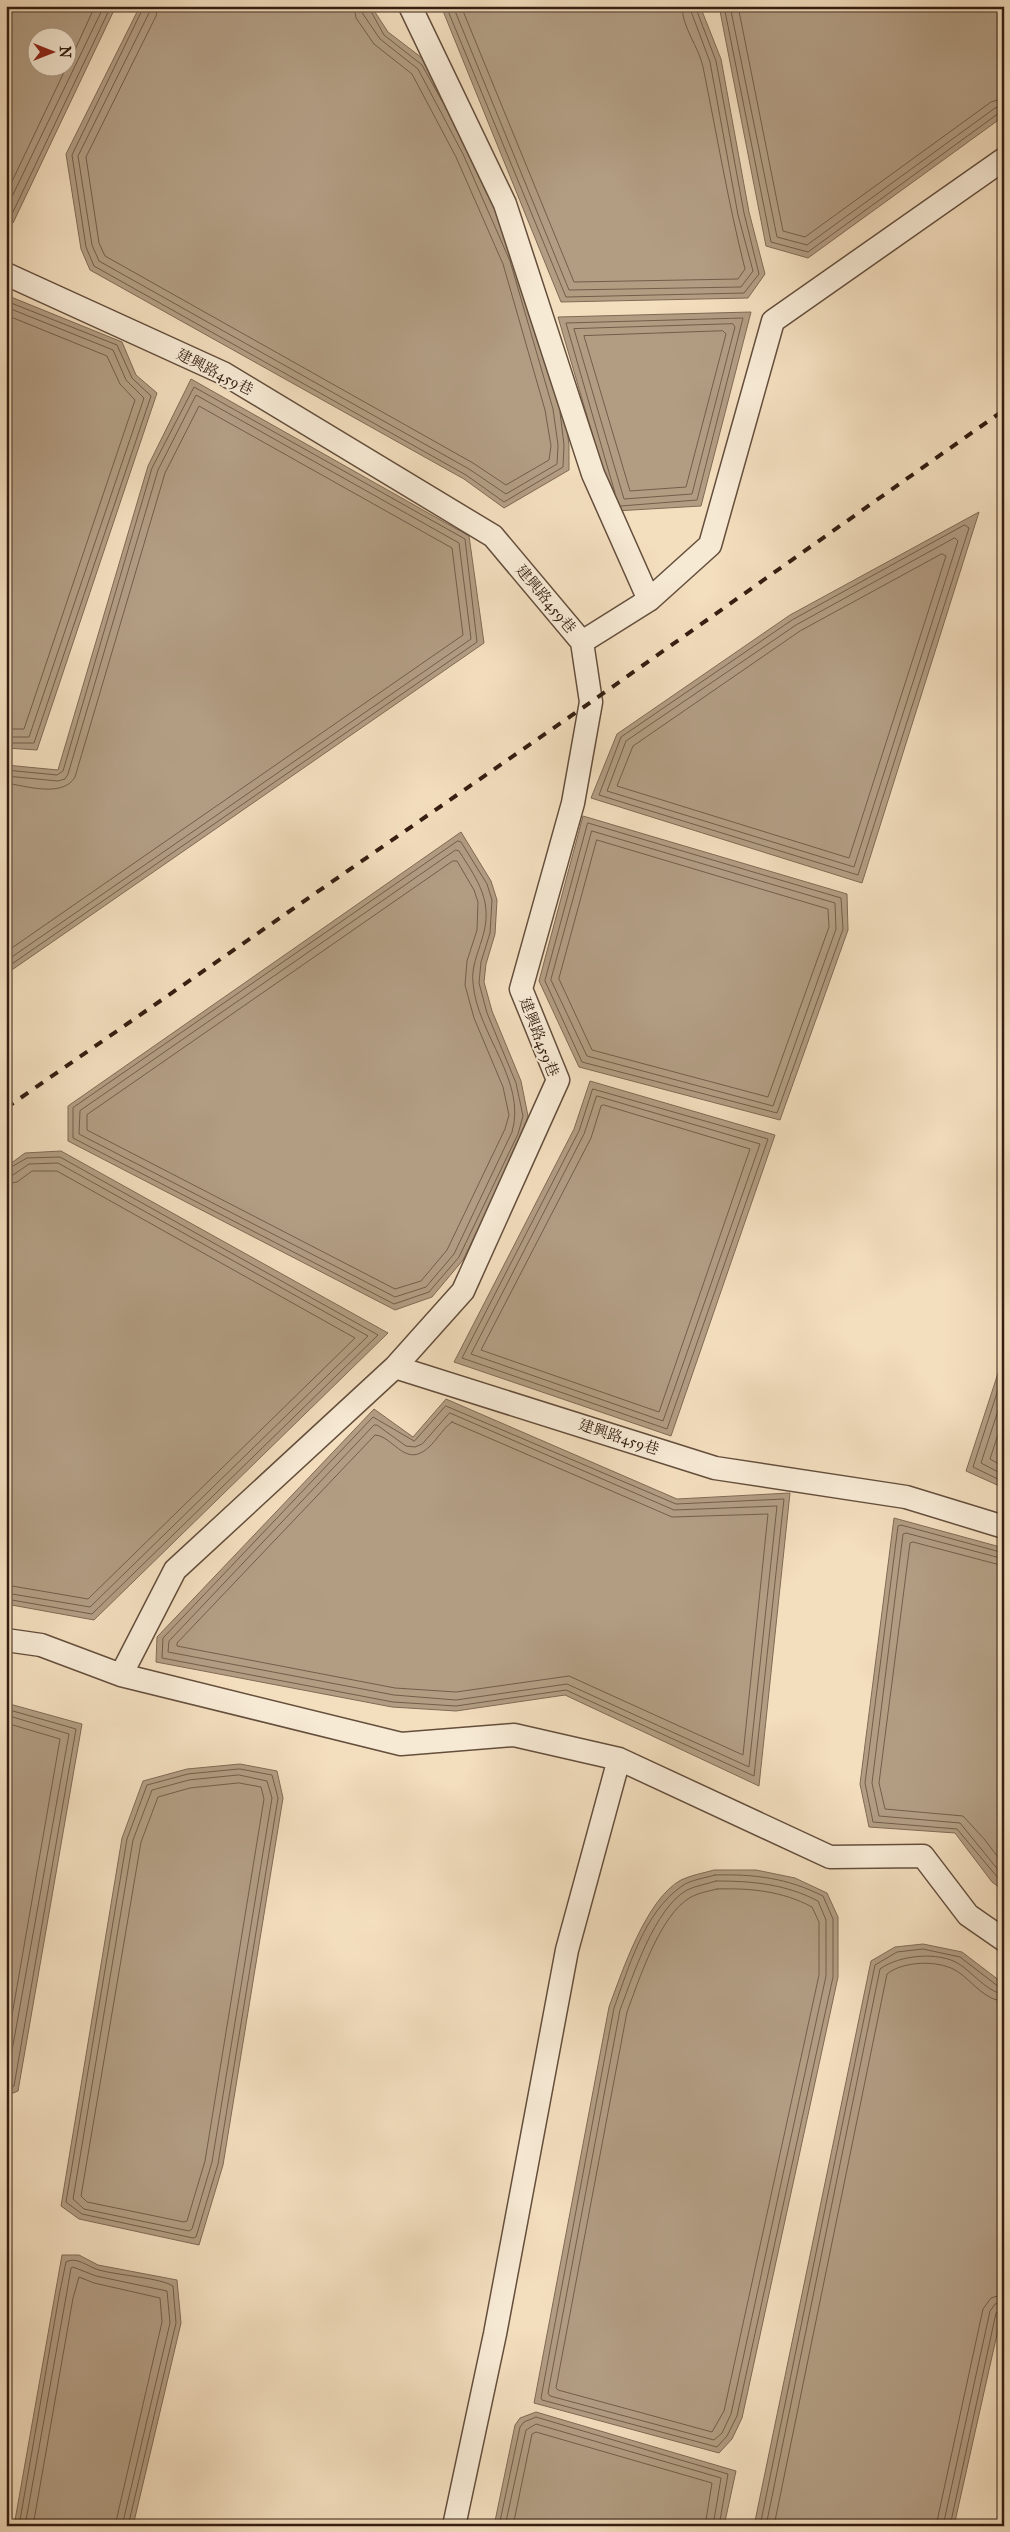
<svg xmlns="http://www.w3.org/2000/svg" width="1010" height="2532" viewBox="0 0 1010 2532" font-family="'IM FELL Great Primer','Noto Serif TC',serif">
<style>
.water{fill:#b29d83;stroke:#806a55;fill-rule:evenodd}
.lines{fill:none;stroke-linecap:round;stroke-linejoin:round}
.shore{stroke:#735e4a;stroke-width:1}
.lane-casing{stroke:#644e3c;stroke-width:25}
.lane{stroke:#f7ead5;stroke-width:22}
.rail{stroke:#341e11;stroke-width:4;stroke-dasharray:9 9;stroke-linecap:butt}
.labels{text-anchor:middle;stroke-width:4;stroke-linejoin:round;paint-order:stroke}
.street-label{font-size:15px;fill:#341e11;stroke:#f7ead5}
</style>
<rect width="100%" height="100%" fill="#f3debe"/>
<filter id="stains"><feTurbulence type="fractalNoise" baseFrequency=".004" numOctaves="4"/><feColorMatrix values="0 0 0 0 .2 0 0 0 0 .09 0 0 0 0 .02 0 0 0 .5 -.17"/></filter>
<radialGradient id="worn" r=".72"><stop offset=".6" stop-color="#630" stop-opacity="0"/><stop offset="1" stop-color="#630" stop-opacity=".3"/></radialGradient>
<path class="water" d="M6,6H116L13,223L6,219ZM38,38H68V68H38Z
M140,6H371L388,32L426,61L521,258L564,407L569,445V470L504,508L464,479L90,270L81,249L66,154Z
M441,6H700L721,59L749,212L765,274L748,298L561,302Z
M719,6H1004V116L808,258L766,246Z
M6,295L122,342L136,375L157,393L37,750L6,748Z
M751,312L701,506L615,511L558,317Z
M191,379L469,536L484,643L6,974V765L58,770L148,466Z
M979,512L862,883L591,798L617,734L790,615Z
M583,816L847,894L848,930L780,1120L579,1067L539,981Z
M461,832L491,881L497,900L495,934L486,964L484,982L492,1011L521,1081L528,1116L523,1136L463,1260L432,1297L395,1310L68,1141V1106Z
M590,1081L775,1135L671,1436L454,1362L574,1129Z
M61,1151L388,1333L94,1620L6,1604V1167L25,1153Z
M1004,1355V1488L966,1471Z
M446,1399L677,1499L790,1493L759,1786L565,1695L456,1711L392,1707L156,1662L157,1637L374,1409L413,1437Z
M894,1518L1004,1548V1891L992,1882L955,1833L869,1827L860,1784Z
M6,1703L82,1724L18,2091L6,2096Z
M240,1764L277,1771L283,1798L223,2165L199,2245L79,2219L61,2206L122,1838L143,1781L187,1769Z
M714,1870H756L795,1878L827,1893L838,1917V1977L742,2418L732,2439L719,2453L534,2403L609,2007C622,1972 646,1899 681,1880C691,1875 704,1873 714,1870Z
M923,1944L962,1952L1004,1984V2303L954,2526H754L871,1961L895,1947Z
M62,2255H79L98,2265L177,2280L181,2323L133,2526H14Z
M536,2412L736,2471L724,2526H494L515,2425L520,2418Z"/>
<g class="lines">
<path class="shore" d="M144,6L72,155L86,247L94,266L466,475L504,502L563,467L564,445L560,412
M151,6L149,13L78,156L92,245L99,261L469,469L506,494L557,464L558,445L553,409L510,261L463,154L418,69L380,39L363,14L361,6
M158,6L156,16L86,157L99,243L105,256L473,463L506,485L549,460L551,446L545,410L503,264L456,157L412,74L374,44L356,18L354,6
M368,6L384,35L422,65L442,101
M446,6L566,297L744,293L759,274L744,213L716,61L695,6
M453,6L569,290L741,287L753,271L738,215L710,62L689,6
M461,6L574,282L738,279L745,269C728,202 717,135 703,67C699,47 682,28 682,6
M724,6L771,242L808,252L999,113L1004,112
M730,6L777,237L807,245L995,108L1004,106
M738,6L783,231L805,237L991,102L1004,98
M68,65L95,6
M6,194L66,68
M6,209L104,6
M6,215L12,214L111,6
M6,301L117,345L132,378L151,396L34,743H6
M6,307L113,350L126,380L144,398L29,737H6
M6,315L107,356L120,384L135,400L24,729H6
M733,324L735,327L692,494L624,499L574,329Z
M723,331L726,334L686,487L630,491L584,336Z
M615,493L566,323L743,318L697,500L621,506
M965,525L969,528L858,875L599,795L621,737L792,620Z
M955,538L958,541L854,867L607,791L626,741L796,625Z
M942,554L946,556L849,858L617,786L633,746L800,631Z
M6,770L57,775L63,771L152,468L194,387L465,539L477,642L6,968
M6,776L58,781L65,779L68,774L158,470L196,395L459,543L471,639L6,961
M6,783C26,786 63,798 75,777L165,473L199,406L452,548L463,635L6,952
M588,823L841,898L843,929L777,1113L582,1062L545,981Z
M592,831L835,903L836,929L773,1106L587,1056L551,980Z
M597,840L828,909L829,927L768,1097L592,1050L559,979Z
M458,841L461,842L487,884L492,900L490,933L481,962L479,983L487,1013L516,1083L523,1116L518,1134L459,1257L429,1292L394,1304L73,1138V1108Z
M456,850L459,851C478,881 494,902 482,939C478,953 471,968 473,983C477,1034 527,1081 512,1132L454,1254L426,1287L395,1297L79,1134L80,1111Z
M453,861H457L474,890L478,902L477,930L467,961L465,985L474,1018L503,1087L509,1115L505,1129L447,1250L421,1281L395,1289L87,1130V1115Z
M593,1089L768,1139L667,1429L462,1358L579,1131Z
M597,1096L760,1144L663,1421L471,1354L584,1134Z
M604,1105L750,1149L659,1412L481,1350L591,1138L601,1106Z
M6,1170L27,1158L60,1157L378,1335L92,1614L6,1599
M6,1177L13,1175L29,1164L58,1163L368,1336L90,1607L6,1593
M6,1184L17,1182L32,1171H57L355,1338L88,1599L6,1585
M1004,1371L973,1467L1004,1482
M1004,1392L981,1463L1004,1475
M446,1406L676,1504L784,1499L754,1776L566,1690L456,1706L393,1702L162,1658L163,1638L373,1417L414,1441Z
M450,1413L674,1510L777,1506L749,1767L567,1684L456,1700L394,1695L168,1652L169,1641L374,1425H377L406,1446L415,1447L422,1444Z
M1004,1416L990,1459L1004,1467
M452,1422L672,1517L768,1514L743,1755L569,1676L456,1692L395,1688L177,1646V1643L375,1435C392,1436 404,1465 424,1451C435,1444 441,1430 452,1422Z
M1004,1553L901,1525L898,1526L865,1783L873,1822L957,1829L1004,1885
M1004,1559L906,1533L903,1534L872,1783L879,1816L960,1823L1004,1877
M1004,1566L913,1542L910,1543L879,1783L885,1809L963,1816L985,1840L1004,1865
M6,1709L76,1729L14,2086L6,2091
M6,1715L69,1734L6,2084
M6,1723L60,1739L6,2050
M240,1769L272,1775L278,1798L218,2164L196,2237L193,2238L82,2214L66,2202L127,1839L147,1785L188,1774Z
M239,1775L267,1781L272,1798L212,2162L192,2229L189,2231L84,2209L73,2199L133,1840L152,1790L189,1780Z
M239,1783L261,1787L264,1799L205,2161L187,2221L184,2222L87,2202L81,2196L141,1842L158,1797L190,1788Z
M715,1875C755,1874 787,1878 823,1896L833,1919V1977L737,2416L727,2436L717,2447L542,2400L541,2398L614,2008C629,1967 644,1912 682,1886C690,1880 705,1878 715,1875Z
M716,1881C753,1881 785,1884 818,1901L826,1920V1976L731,2414L722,2433L714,2440L550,2396L548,2393L620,2010C633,1976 654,1909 687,1890C695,1886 707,1884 716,1881Z
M717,1889C751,1888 782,1891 812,1907L819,1922V1975L724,2411L712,2432L558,2390L556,2388L627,2012C639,1980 660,1914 691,1897C698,1893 709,1891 717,1889Z
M19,2526L59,2296L66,2262C77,2256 88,2267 99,2270C116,2275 161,2278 173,2286L176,2323L128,2526
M25,2526L66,2297L71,2268L73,2267L96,2276L167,2291L170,2323L122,2526
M33,2526L73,2298L79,2277L94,2283L160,2298L162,2322L115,2526
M499,2526L520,2427L524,2422L536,2417L728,2474L719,2526
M505,2526L526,2430L536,2424L721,2478L713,2526
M513,2526L532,2434L536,2432L712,2483L705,2526
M760,2526L875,1965L897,1952L923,1949L960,1957L999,1987L1004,1988
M766,2526L880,1969C899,1955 939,1951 959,1964C972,1972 988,1993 1004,1994
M774,2526L887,1974C903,1961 937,1960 955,1970C971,1979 984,2001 1004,2001
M936,2526L983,2309L991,2298L1004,2294
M943,2526L990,2311L995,2304L1004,2302
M950,2526L996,2313L1004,2308"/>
<defs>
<path id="lane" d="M410,6L505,204L593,474L649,600
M6,274L223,373L493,536L582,642L591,702L573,803L521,989L558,1080L463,1291L395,1367L715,1468L906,1497L1004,1527
M582,642L649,600L710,545L773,321L1004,159
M6,1640L41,1645L121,1675L401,1744L514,1735L619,1759L830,1857L923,1856L968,1915L1004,1940
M121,1675L175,1570L395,1367
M454,2526L495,2334L567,1950L619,1759"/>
</defs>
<use href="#lane" class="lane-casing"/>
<use href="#lane" class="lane"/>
<path class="rail" d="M6,1108L591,702L1004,410"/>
</g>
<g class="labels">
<g class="street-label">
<text transform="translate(215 372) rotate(27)" y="5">建興路459巷</text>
<text transform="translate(546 599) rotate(50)" y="5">建興路459巷</text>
<text transform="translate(539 1037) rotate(69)" y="5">建興路459巷</text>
<text transform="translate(619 1437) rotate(18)" y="5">建興路459巷</text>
</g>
</g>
<rect width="1010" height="2532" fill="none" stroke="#f3debe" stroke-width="25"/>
<rect x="8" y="8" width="995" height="2517" fill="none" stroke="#341e11" stroke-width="2.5"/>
<rect x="12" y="12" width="985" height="2507" fill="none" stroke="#341e11"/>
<g transform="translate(52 52) rotate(90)"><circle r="24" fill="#f7ead5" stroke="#a99887"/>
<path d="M0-4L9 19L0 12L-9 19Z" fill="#8f2418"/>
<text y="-8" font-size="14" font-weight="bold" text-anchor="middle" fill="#341e11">N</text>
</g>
<rect width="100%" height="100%" filter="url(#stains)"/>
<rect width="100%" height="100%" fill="url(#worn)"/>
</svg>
